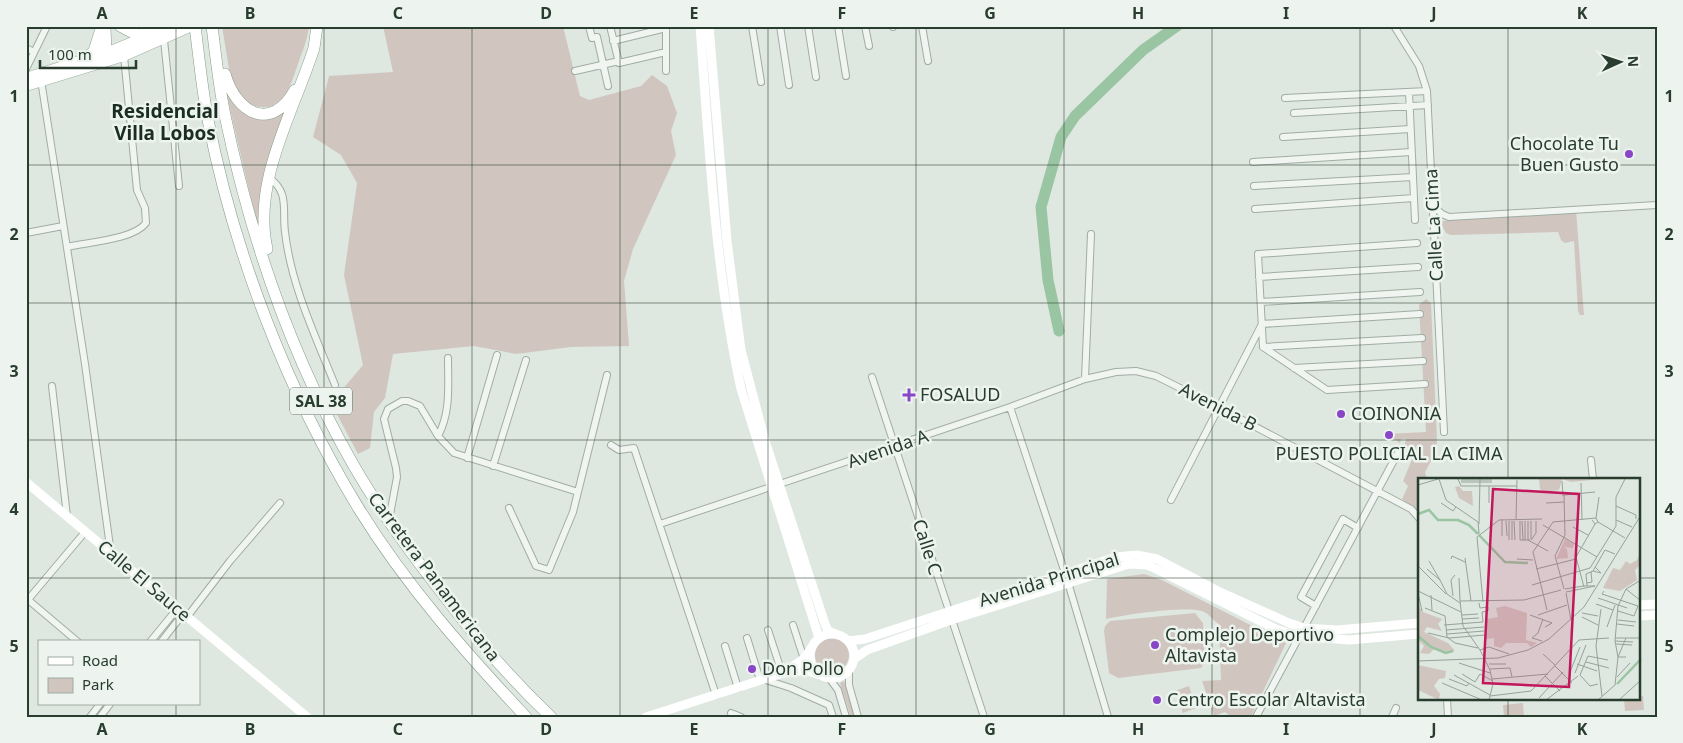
<svg xmlns="http://www.w3.org/2000/svg" width="1683" height="743" viewBox="0 0 1683 743" font-family="'Noto Sans',sans-serif">
<style>
.green{fill:#d0c6bf}
.lines{fill:none;stroke-linecap:round;stroke-linejoin:round}
.river{stroke:#9ac5a2;stroke-width:11}
.street-casing{stroke:#a0ada3;stroke-width:8}
.primary-casing{stroke:#9eb2a3;stroke-width:11}
.highway-casing{stroke:#869c8c;stroke-width:12}
.street{stroke:#f0f5f2;stroke-width:6}
.secondary{stroke:#fff;stroke-width:9}
.primary{stroke:#fff;stroke-width:10}
.highway{stroke:#fff;stroke-width:11}
.grid{fill:none;stroke:#283d2e;stroke-width:1;stroke-opacity:0.55}
.poi-dot{fill:#8947c7;stroke:#edf4ef;stroke-width:2}
.labels{text-anchor:middle;stroke-width:5;stroke-linejoin:round;paint-order:stroke}
.shield{fill:#edf4ef;stroke:#637468;stroke-width:1}
.shield-label{font-size:16px;font-weight:bold;fill:#283d2e}
.poi-label{font-size:18px;fill:#283d2e;stroke:#edf4ef;text-anchor:start}
.street-label{font-size:18px;fill:#283d2e;stroke:#edf4ef}
.neighbourhood-label{font-size:19px;font-weight:bold;fill:#1a2d20;stroke:#edf4ef}
.inset-river{fill:none;stroke:#9ac5a2;stroke-width:2.5}
.inset-road{fill:none;stroke:#95a399;stroke-width:1}
.view{fill:#c2185b;fill-opacity:0.15;stroke:#c2185b;stroke-width:2.5}
.inset-edge{fill:none;stroke:#283d2e;stroke-width:2.5}
.neatline{fill:none;stroke:#283d2e;stroke-width:2}
.grid-label{font-size:16px;text-anchor:middle;font-weight:bold;fill:#283d2e}
</style>
<rect width="100%" height="100%" fill="#dee7e0"/>
<path class="green" d="M222,26H309C308,39 302,52 298,64C287,96 280,119 242,101L230,75Z
M383,26H563L580,96L589,100L641,86L652,75L667,86L677,113L671,131L676,155L633,249L624,281L629,346L571,347L516,354L474,346L393,354L385,398L374,412L370,448L358,454L331,403L363,365L344,275L357,183L341,155L313,137L329,76L393,72Z
M227,96L244,112L287,110L259,212L258,229Z
M1576,210L1584,315H1580L1578,311L1574,241L1565,243L1561,240L1558,232L1451,235L1446,233L1441,224L1442,221Z
M1426,299L1431,303L1437,440L1436,452L1425,472L1427,479H1419V514L1402,499L1408,486L1403,481L1414,455L1404,448L1406,439H1401L1400,443L1387,434L1426,432L1419,305Z
M1144,574L1162,580L1286,643L1251,717H1232L1225,712L1214,716L1202,681L1221,680L1219,624C1214,621 1209,614 1204,612C1190,605 1123,615 1106,619L1107,579Z
M1195,613L1203,623L1205,662L1201,668L1118,678L1109,673L1104,631L1105,626L1110,621Z
M815 655a17 17 0 1 1 34 0a17 17 0 1 1-34 0Z
M844,681L845,684L855,717H851L840,683Z
M1189,686L1196,708L1183,713L1175,691Z
M1639,696H1643L1644,710L1625,711L1624,699H1639Z
M1523,703L1524,717H1504L1503,705Z"/>
<g class="lines">
<path class="river" d="M1059,331L1048,280L1041,207L1061,137L1075,116L1143,50L1177,26"/>
<defs>
<path id="street" d="M589,26L592,38L597,37L608,86
M610,26L619,63L666,52
M752,26L761,82
M780,26L789,85
M808,26L816,77
M838,26L846,76
M865,26L869,46
M893,26V27
M922,26L928,61
M1394,26L1419,66L1427,91L1444,432
M164,40L179,186
M613,41L666,28
M26,48L34,52
M26,69L47,26
M575,71L619,61
M666,71V26
M41,80L85,364L111,554
M1409,92L1415,220
M1285,98L1427,91
M1294,113L1428,105
M1283,137L1410,129
M1253,162L1411,152
M268,177C290,192 282,209 285,232C291,285 315,335 335,385
M1254,186L1413,177
M1433,206L1442,214L1449,217L1657,205
M1255,209L1414,198
M26,233L63,226
M67,247C88,242 133,240 146,223L145,208L137,190L124,56
M1259,277L1418,267
M1261,302L1420,292
M1263,347L1258,254L1417,243
M1263,347L1327,390L1425,384
M1263,347L1422,338
M1294,368L1423,361
M872,377L984,717
M1085,379L1091,234
M52,386L67,516
M1010,407L1067,579L1108,717
M438,436C451,412 448,385 448,358
M611,445L619,450L634,448L716,695
M467,458L497,355
M1591,460L1593,479
M493,466L526,360
M1171,500L1262,324L1420,314
M509,508L536,566L549,570L573,512L607,375
M389,520L397,477L396,468L384,419L388,409L402,401H408L420,406L438,436L454,453L578,492
M660,524L1010,407L1085,379L1116,372L1136,371L1156,376L1218,407L1411,509L1419,518
M26,598L78,642
M26,602L85,532
M1316,606L1301,597L1343,519L1358,528
M187,617L230,561L280,503
M793,625L804,659
M768,630L782,673
M747,638L760,680
M150,642L177,609
M161,642L183,614
M725,646L738,688
M849,670V685L858,717
M829,678L838,690L846,717
M763,679L791,688L829,705L833,717
M1447,699L1448,717
M731,713L741,717
M90,717L100,704
M100,717L110,704
M1256,717L1400,449
M1392,717L1396,708"/>
<path id="primary" d="M26,78L113,50L171,26
M26,86L124,56L192,26"/>
<path id="highway" d="M120,26L137,35L159,32
M195,26C199,57 202,89 208,120C234,253 288,393 359,509C406,585 465,652 526,717
M212,26C216,57 219,89 226,120C251,239 293,360 354,466C384,518 420,565 456,611C485,649 516,684 551,717
M105,28L106,52
M87,58L94,51L102,26
M225,74C236,113 271,133 295,90
M267,249C252,181 294,111 314,48L317,26"/>
</defs>
<use href="#street" class="street-casing"/>
<use href="#primary" class="primary-casing"/>
<use href="#highway" class="highway-casing"/>
<use href="#street" class="street"/>
<path class="secondary" d="M700,26C709,147 715,270 741,389L819,638
M709,26L727,241L741,350L765,441L825,624L828,631L838,635
M26,482L307,717
M1639,605L1657,604
M1639,616L1657,615
M810 656a22 22 0 1 1 44 0a22 22 0 1 1-44 0Z
M848,641L865,639L1116,557L1137,555L1157,559L1218,591L1289,623L1304,628L1337,630L1419,623
M854,659L867,650L951,620L1129,564L1147,565L1156,569L1276,629L1298,636L1349,640L1419,634
M786,671L805,658L811,648
M646,717L783,673L806,670L820,675"/>
<use href="#primary" class="primary"/>
<use href="#highway" class="highway"/>
</g>
<path class="grid" d="M176,26V642M324,26V717M472,26V717M620,26V717M768,26V717M916,26V717M1064,26V717M1212,26V717M1360,26V717M1508,26V479M26,165H1657M26,303H1657M26,440H1657M26,578H1419M1639,578H1657M1508,699V717M176,704V717"/>
<g class="poi-dot">
<circle cx="1629" cy="154" r="5"/>
<path d="M906.5 387.5h5v5h5v5h-5v5h-5v-5h-5v-5h5z"/>
<circle cx="1341" cy="414" r="5"/>
<circle cx="1389" cy="435" r="5"/>
<circle cx="1155" cy="645" r="5"/>
<circle cx="752" cy="669" r="5"/>
<circle cx="1157" cy="700" r="5"/>
</g>
<g class="labels">
<rect class="shield" x="290" y="387.5" width="62" height="27" rx="4"/>
<g class="shield-label">
<text x="321" y="407">SAL 38</text>
</g>
<g class="poi-label">
<text x="1619" y="150" text-anchor="end">Chocolate Tu<tspan x="1619" dy="21">Buen Gusto</tspan></text>
<text x="920" y="401">FOSALUD</text>
<text x="1351" y="420">COINONIA</text>
<text x="1389" y="460" text-anchor="middle">PUESTO POLICIAL LA CIMA</text>
<text x="1165" y="641">Complejo Deportivo<tspan x="1165" dy="21">Altavista</tspan></text>
<text x="762" y="675">Don Pollo</text>
<text x="1167" y="706">Centro Escolar Altavista</text>
</g>
<g class="street-label">
<text transform="translate(1434 225) rotate(-93)" y="6">Calle La Cima</text>
<text transform="translate(1218 407) rotate(27)" y="6">Avenida B</text>
<text transform="translate(888 449) rotate(-19)" y="6">Avenida A</text>
<text transform="translate(927 547) rotate(72)" y="6">Calle C</text>
<text transform="translate(434 577) rotate(53)" y="6">Carretera Panamericana</text>
<text transform="translate(1049 580) rotate(-17)" y="6">Avenida Principal</text>
<text transform="translate(144 581) rotate(40)" y="6">Calle El Sauce</text>
</g>
<g class="neighbourhood-label">
<text x="165" y="118">Residencial<tspan x="165" dy="22">Villa Lobos</tspan></text>
</g>
</g>
<g transform="translate(1418 478)">
<rect width="222" height="222" fill="#dee7e0"/>
<path d="M121,1H184L153,4L144,1L141,12L126,14L122,11ZM41,8L45,13H54L55,28L41,20L37,9ZM147,61L156,66L155,70L145,69L149,71L150,80L138,81ZM222,75V87L217,92L219,102L202,113L185,110L195,90L202,92L208,83L212,86L219,82ZM0,127L5,134L24,141L20,146L24,153L9,149L6,154L30,165L37,173L27,176L16,171L11,176L2,175L6,168L0,162ZM87,128L109,135L108,162L119,165L113,169L109,165H88L83,170L76,168V160L68,161L69,141L80,139L78,130ZM0,187L28,193L27,200L21,201L16,208L22,216L21,222L0,212Z" fill="#d0c6bf"/>
<path class="inset-river" d="M0,36L11,32L20,42H40L51,47L60,56M61,57L87,84L110,85M0,158L13,169L28,175L35,173M199,206L223,181"/>
<path class="inset-road" d="M21,1L28,22L60,44L61,56M40,1L43,8H99M43,2H74M144,3L145,18M43,4H74M163,5L164,42M0,7L20,1M23,25L35,33L38,29M71,25V8M128,25L146,24M198,28L218,37V41M178,40L181,19M98,41L99,2M198,42L214,49M88,43L89,58M91,43V62M94,43V62M96,43L97,62M102,43V62H112M104,43L105,62M107,43V62M110,43V62L130,73M113,43V61M180,44L207,60M61,46L62,1M125,47L179,79M155,49L170,57M84,58V41M113,62L118,55V43M47,80L53,123M33,81L34,78L47,84M99,81L115,82M11,83L22,102M0,88L28,116M9,91L22,102L29,116L42,125M118,91L158,81M175,93L183,95L177,89M41,100L42,123M169,105L174,104L173,94M114,107L172,90L198,48V19L207,1M169,108L168,96L175,93L187,72L197,76M166,109L158,79L177,46M146,111L137,78L147,57L146,17L177,14M147,111L165,108H177L148,114M208,111L223,102M0,113L43,134M186,113L184,116L220,128L216,138L200,133M0,115L4,133M148,115L153,142M13,117L14,132M35,118L33,102L37,97M180,120L209,130M42,123L45,148L62,172L72,192L75,206L71,222M42,123L106,122L143,112M65,124L59,59L81,42L124,41M178,126L195,132M7,130L27,138L29,159L37,165L60,170M183,131L178,168L184,218M129,132L115,74L135,44L178,40L180,44L177,46L174,42M164,135L180,138M44,137L60,136M112,137L134,145L127,149M120,137L149,127M164,139L180,147M44,141L61,140M200,142L218,144M199,146L216,148M26,147L65,144L64,134L70,133V129L62,130L61,125M189,149L197,127M28,152L66,149M10,155L31,160L67,157M29,156L66,153M197,160H223M124,163L114,160L120,155L125,141M197,163L215,164M198,166L214,167M62,172L71,169L91,176M125,176L137,187M208,179H200L197,163L200,128L208,111L223,123M0,183L80,180L110,172L131,161L166,129L223,37M168,184L191,190M41,185L72,195M71,186H88M159,186L179,193M137,188L154,205M72,191L92,190L94,199M152,194L162,169M157,195L168,167M44,196L57,204L62,196L75,203M36,197L72,217M127,198L142,213M199,199L212,185M31,201L49,208L51,205M74,201L130,196M24,205L64,222M180,206L172,208L162,197L170,178L190,182M72,218L113,213L161,162L191,160M121,220L145,194M128,222L160,198M180,222L197,207L200,179L208,160M201,222L223,202"/>
<path class="view" d="M75,11L161,16L151,209L65,205Z"/>
<rect width="222" height="222" class="inset-edge"/>
</g>
<rect width="1683" height="743" fill="none" stroke="#edf4ef" stroke-width="55"/>
<rect x="38" y="640" width="162" height="65" fill="#edf4ef" stroke="#9eaba2"/>
<rect x="48" y="657" width="25" height="8" fill="#ffffff" stroke="#9eaba2"/>
<text x="82" y="666" font-size="15" fill="#283d2e">Road</text>
<rect x="48" y="678" width="25" height="15" fill="#d0c6bf" stroke="#9eaba2"/>
<text x="82" y="690" font-size="15" fill="#283d2e">Park</text>
<g transform="translate(1620 62) rotate(87)" stroke="#edf4ef" stroke-width="4" paint-order="stroke">
<path d="M0-4L9 19L0 12L-9 19Z" fill="#283d2e"/>
<text y="-8" font-size="14" font-weight="bold" text-anchor="middle" fill="#283d2e">N</text>
</g>
<path d="M40 60v8h96v-8" fill="none" stroke="#283d2e" stroke-width="2.5"/>
<text x="48" y="60" font-size="15" fill="#283d2e" stroke="#edf4ef" stroke-width="4" paint-order="stroke">100 m</text>
<rect x="28" y="28" width="1628" height="688" class="neatline"/>
<g class="grid-label">
<text x="102" y="19">A</text>
<text x="250" y="19">B</text>
<text x="398" y="19">C</text>
<text x="546" y="19">D</text>
<text x="694" y="19">E</text>
<text x="842" y="19">F</text>
<text x="990" y="19">G</text>
<text x="1138" y="19">H</text>
<text x="1286" y="19">I</text>
<text x="1434" y="19">J</text>
<text x="1582" y="19">K</text>
<text x="14" y="102">1</text>
<text x="1669" y="102">1</text>
<text x="14" y="240">2</text>
<text x="1669" y="240">2</text>
<text x="14" y="377">3</text>
<text x="1669" y="377">3</text>
<text x="14" y="515">4</text>
<text x="1669" y="515">4</text>
<text x="14" y="652">5</text>
<text x="1669" y="652">5</text>
<text x="102" y="735">A</text>
<text x="250" y="735">B</text>
<text x="398" y="735">C</text>
<text x="546" y="735">D</text>
<text x="694" y="735">E</text>
<text x="842" y="735">F</text>
<text x="990" y="735">G</text>
<text x="1138" y="735">H</text>
<text x="1286" y="735">I</text>
<text x="1434" y="735">J</text>
<text x="1582" y="735">K</text>
</g>
</svg>
